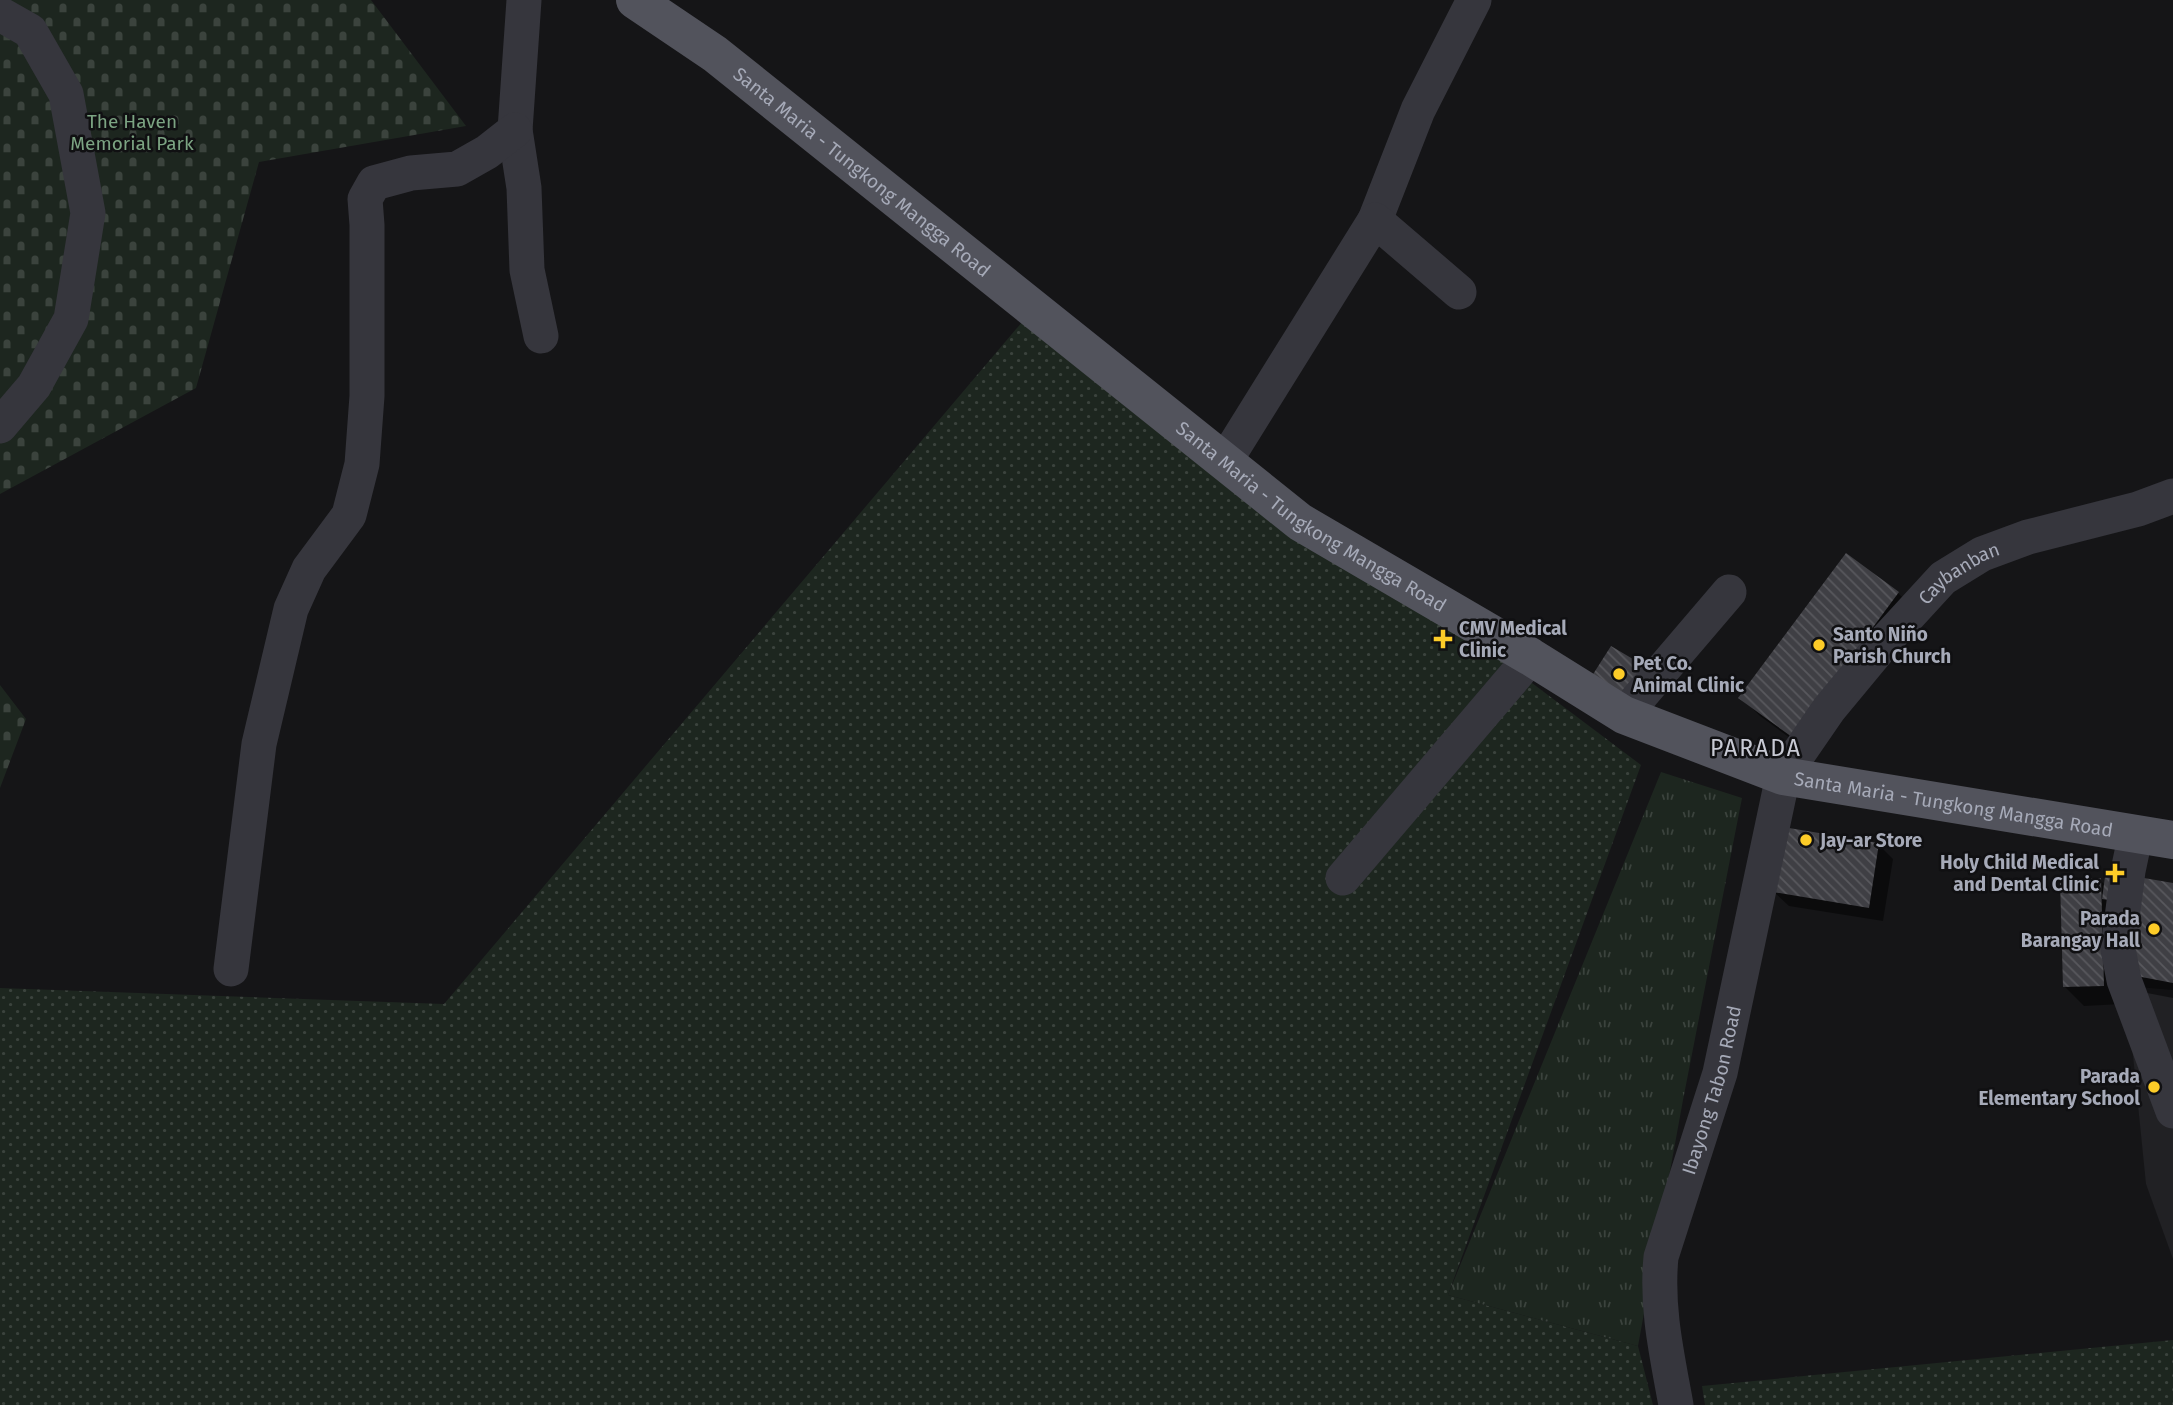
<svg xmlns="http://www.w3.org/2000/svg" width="2173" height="1405" viewBox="0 0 2173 1405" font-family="'Fira Sans',sans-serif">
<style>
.built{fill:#212124}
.grass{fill:url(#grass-dots)}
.cemetery{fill:url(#cemetery-stones)}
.park{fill:url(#park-tufts)}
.shadow{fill:#0007}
.building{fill:url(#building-back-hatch)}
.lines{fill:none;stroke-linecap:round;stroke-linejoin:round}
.minor{stroke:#36363d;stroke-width:35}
.major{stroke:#52535c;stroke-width:38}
.poi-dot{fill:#fdcc28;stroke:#101012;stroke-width:2.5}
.labels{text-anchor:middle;stroke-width:5;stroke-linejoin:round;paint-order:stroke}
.park-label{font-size:19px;fill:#7ca483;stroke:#101012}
.street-label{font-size:19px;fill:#a6aab8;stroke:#101012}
.poi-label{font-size:19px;font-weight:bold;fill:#a6aab8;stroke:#101012;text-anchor:start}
.quarter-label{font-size:23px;letter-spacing:2px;fill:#c8cad4;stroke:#101012}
</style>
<defs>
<pattern id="grass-dots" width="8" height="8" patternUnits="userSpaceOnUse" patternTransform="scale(1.75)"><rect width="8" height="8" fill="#1d261f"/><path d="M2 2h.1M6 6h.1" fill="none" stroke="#3b433d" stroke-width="1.8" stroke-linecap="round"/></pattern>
<pattern id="cemetery-stones" width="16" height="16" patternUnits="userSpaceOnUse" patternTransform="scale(1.75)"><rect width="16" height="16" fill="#1d261f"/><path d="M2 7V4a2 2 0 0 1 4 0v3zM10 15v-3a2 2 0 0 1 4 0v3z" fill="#3b433d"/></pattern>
<pattern id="park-tufts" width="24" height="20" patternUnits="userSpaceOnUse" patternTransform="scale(1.75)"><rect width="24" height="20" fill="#1d261f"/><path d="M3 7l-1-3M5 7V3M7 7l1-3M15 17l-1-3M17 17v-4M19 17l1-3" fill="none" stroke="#3b433d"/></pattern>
<pattern id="building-back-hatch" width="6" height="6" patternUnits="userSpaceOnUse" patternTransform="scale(1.75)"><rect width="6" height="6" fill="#3f3f44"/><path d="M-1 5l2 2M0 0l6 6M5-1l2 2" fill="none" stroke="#58585d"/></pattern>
</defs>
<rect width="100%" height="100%" fill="#151517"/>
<path class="built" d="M2126,986L2173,990V1259L2146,1184Z"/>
<path class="grass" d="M1034,308L1641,765L1448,1295L1638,1346L1653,1405H0V988L444,1004Z
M2173,1340V1405H1705L1702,1386Z"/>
<path class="cemetery" d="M0,0H371L466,126L259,162L196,388L0,494Z
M0,685L26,719L0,788Z"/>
<path class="park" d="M1661,772L1742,798L1683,1100L1638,1346L1448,1295Z"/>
<path class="shadow" d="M1846,555L1898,593L1917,612L1812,754L1760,716L1741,697Z
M1879,845L1893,859L1883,921L1789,906L1774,892Z
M2100,880L2106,886L2122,1004L2084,1006L2065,987Z
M2173,884V998L2147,993L2128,974Z"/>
<path class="building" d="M1846,553L1899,592L1792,737L1738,698Z
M1611,646L1648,668L1627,702L1590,679Z
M1783,827L1879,843L1869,908L1773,892Z
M2106,869L2126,871L2123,902L2102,899Z
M2101,878L2104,986L2063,987L2060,880Z
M2144,878L2173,883V983L2126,974Z"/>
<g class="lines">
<g class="minor">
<path d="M524,0L515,130L524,188L527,270L541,336"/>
<path d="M0,14L30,31L66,94L88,213L71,319L34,386L0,426"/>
<path d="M1375,220L1418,110L1474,0"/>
<path d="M1225,461L1375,220L1459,292"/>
<path d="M1624,715L1729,592"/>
<path d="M2136,833L2128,871L2118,949L2124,980L2173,1111"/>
<path d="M1343,878L1531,657"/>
<path d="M231,969L259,744L291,609L309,569L349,515L362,464L367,396V225L365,199L374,183L411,173L457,169L487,152L515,130"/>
<path id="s1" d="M1676,1405C1667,1355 1656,1308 1661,1257L1720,1073L1783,776L1829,709L1887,639L1943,578L1982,554L2028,537L2138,509L2173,496"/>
</g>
<path class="major" id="s2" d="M635,0L715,54L1300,522L1531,657L1624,715L1783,776L2173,840"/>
</g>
<g class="poi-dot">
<path d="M1439.5 628.5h7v7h7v7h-7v7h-7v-7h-7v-7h7z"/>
<circle cx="1819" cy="645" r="7"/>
<circle cx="1619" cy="674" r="7"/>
<circle cx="1806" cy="840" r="7"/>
<path d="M2111.5 862.5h7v7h7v7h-7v7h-7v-7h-7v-7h7z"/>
<circle cx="2154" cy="929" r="7"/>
<circle cx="2154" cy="1087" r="7"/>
</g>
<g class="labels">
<g class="park-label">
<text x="132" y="128">The Haven<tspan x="132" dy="22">Memorial Park</tspan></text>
</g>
<g class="street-label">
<text dy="7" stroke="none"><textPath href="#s2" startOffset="285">Santa Maria - Tungkong Mangga Road</textPath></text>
<text dy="7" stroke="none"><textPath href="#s2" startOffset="852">Santa Maria - Tungkong Mangga Road</textPath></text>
<text dy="7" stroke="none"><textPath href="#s1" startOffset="917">Caybanban</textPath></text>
<text dy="7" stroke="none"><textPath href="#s2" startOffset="1566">Santa Maria - Tungkong Mangga Road</textPath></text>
<text dy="7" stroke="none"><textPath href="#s1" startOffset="324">Ibayong Tabon Road</textPath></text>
</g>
<g class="poi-label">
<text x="1459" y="635">CMV Medical<tspan x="1459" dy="22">Clinic</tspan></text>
<text x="1833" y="641">Santo Niño<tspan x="1833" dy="22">Parish Church</tspan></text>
<text x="1633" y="670">Pet Co.<tspan x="1633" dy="22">Animal Clinic</tspan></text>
<text x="1820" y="847">Jay-ar Store</text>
<text x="2099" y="869" text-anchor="end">Holy Child Medical<tspan x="2099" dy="22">and Dental Clinic</tspan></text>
<text x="2140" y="925" text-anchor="end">Parada<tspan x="2140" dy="22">Barangay Hall</tspan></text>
<text x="2140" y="1083" text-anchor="end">Parada<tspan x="2140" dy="22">Elementary School</tspan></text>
</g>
<g class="quarter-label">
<text x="1756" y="756">PARADA</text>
</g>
</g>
</svg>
